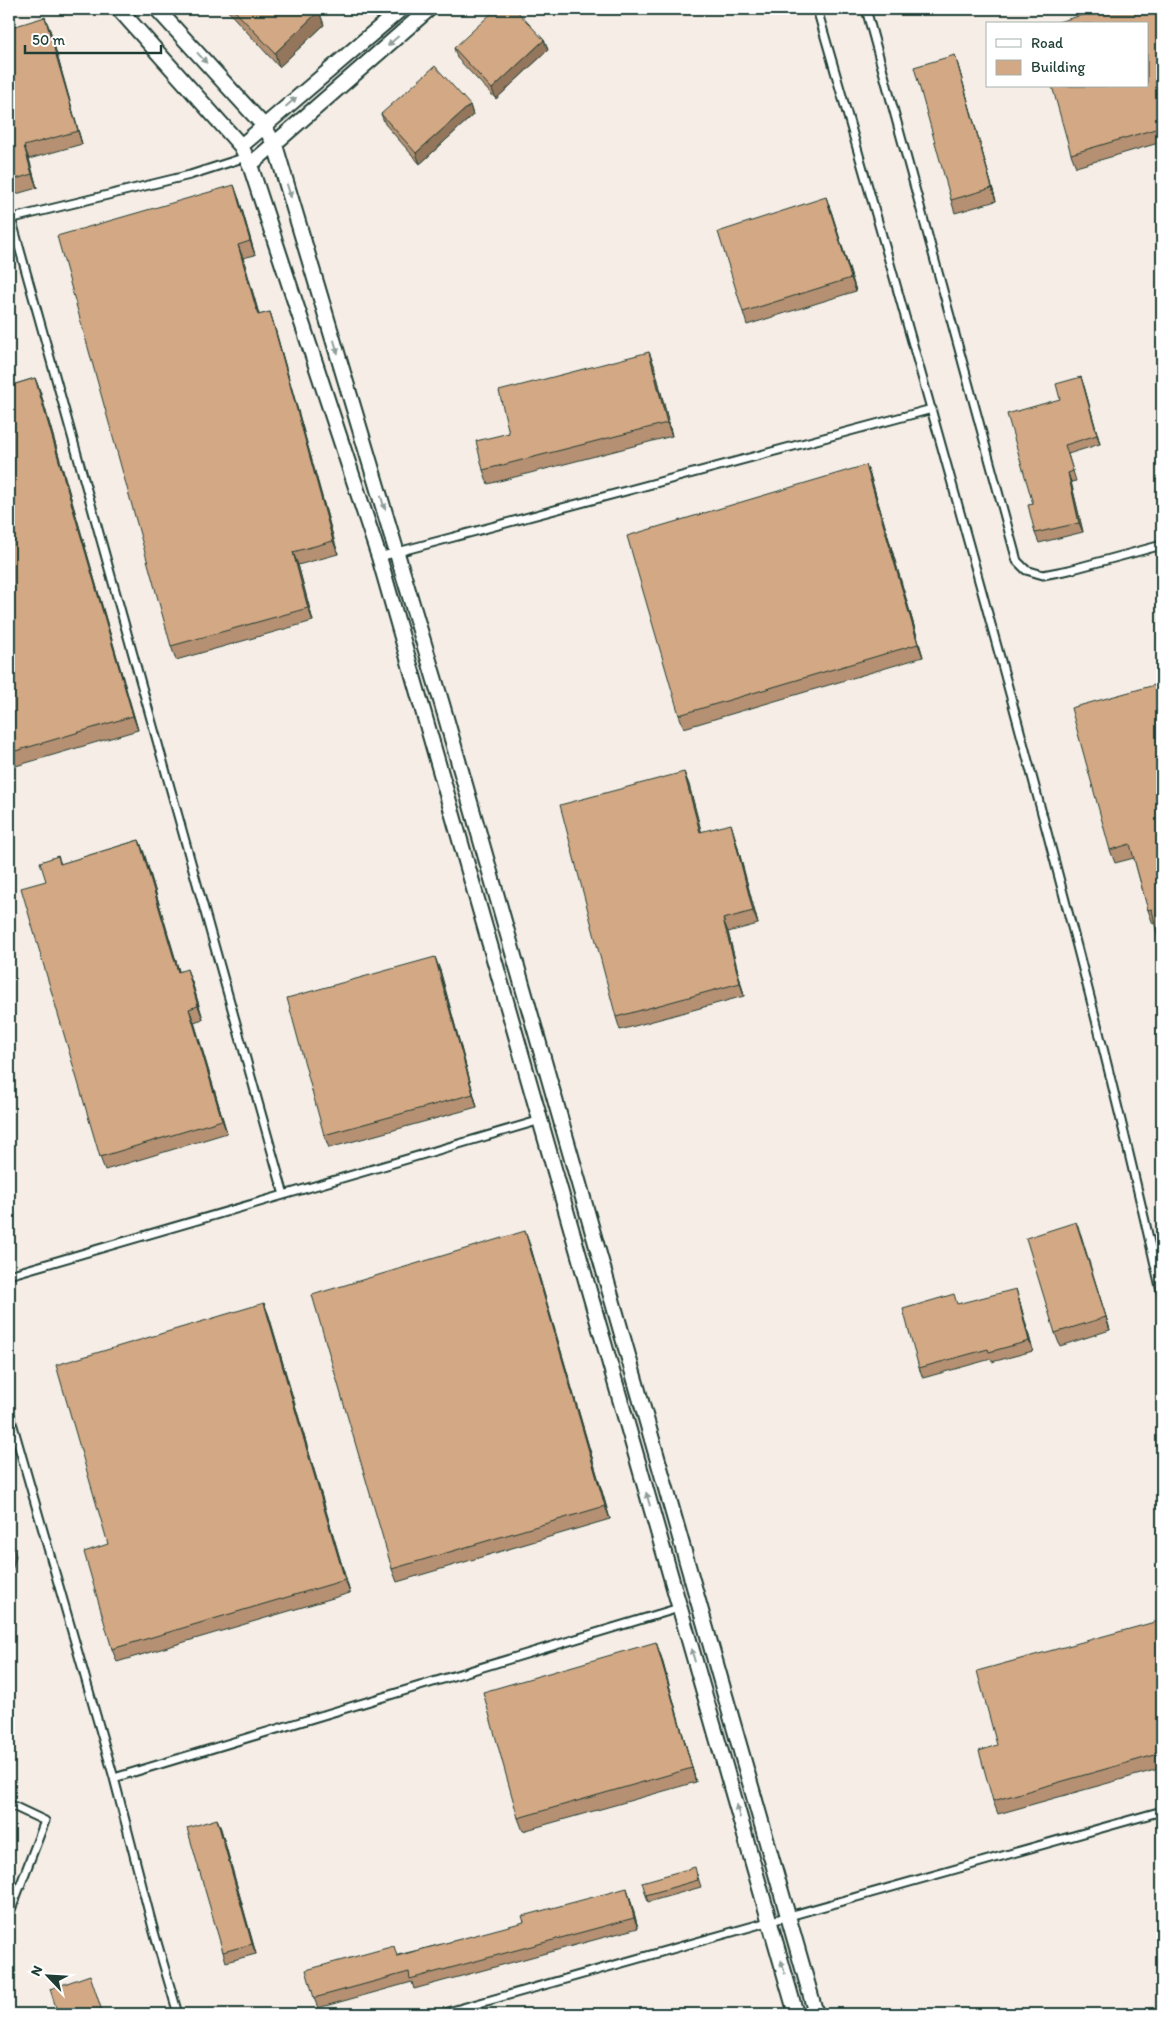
<svg xmlns="http://www.w3.org/2000/svg" width="1171" height="2023" viewBox="0 0 1171 2023" font-family="Itim,sans-serif">
<style>
.lines{fill:none;stroke-linecap:round;stroke-linejoin:round}
.service-casing{stroke:#1f3d34;stroke-width:11}
.minor-casing{stroke:#1f3d34;stroke-width:18}
.service{stroke:#fff;stroke-width:7}
.minor{stroke:#fff;stroke-width:14}
.wall{fill:#b59072;stroke:#1f3d34}
.shaded-wall{fill:#94765c;stroke:#1f3d34}
.building{fill:#d3a884;stroke:#1f3d34}
.oneway{fill:#8f9e9a}
</style>
<rect width="100%" height="100%" fill="#f6eee6"/>
<filter id="ink" filterUnits="userSpaceOnUse"><feTurbulence type="fractalNoise" baseFrequency=".02" numOctaves="2"/><feDisplacementMap in="SourceGraphic" scale="10" xChannelSelector="R" yChannelSelector="G"/><feConvolveMatrix kernelMatrix="1 2 1 2 8 2 1 2 1" color-interpolation-filters="sRGB"/></filter>
<g filter="url(#ink)">
<g class="lines">
<defs>
<path id="service" d="M817,9C884,241 950,473 1013,705C1066,902 1118,1098 1162,1296
M866,9L1017,561L1026,570L1043,575L1069,570L1162,545
M11,218L284,1195
M9,219L190,175L246,157
M379,557L932,409
M9,1275L541,1120
M9,1412L114,1778L154,1932L178,2014
M114,1778L679,1608
M9,1804L45,1821L9,1915
M441,2014L1162,1811"/>
<path id="minor" d="M119,9L241,146L250,165L379,557L796,2014
M157,9L264,126L275,145L442,704L816,2014
M241,146L401,9
M250,165L429,9"/>
</defs>
<use href="#service" class="service-casing"/>
<use href="#minor" class="minor-casing"/>
<use href="#service" class="service"/>
<use href="#minor" class="minor"/>
</g>
<path class="wall" d="M226,9H317L319,11L324,25L279,67Z
M1162,9V142L1076,167L1071,154Z
M9,28L50,30L82,144L29,159L37,188L9,196Z
M544,40L548,50L496,99L457,58L454,48Z
M955,55L959,69L996,201L955,213L951,200Z
M470,105L473,115L420,164L385,124L381,114Z
M239,199L255,255L243,258L259,315L270,312L274,325L338,554L298,565L313,621L176,660L171,646Z
M831,211L856,291L747,325L743,312Z
M649,352L654,365L672,436L488,484L483,470L509,433Z
M35,378L40,391L138,730L9,768V386Z
M1084,386L1100,444L1068,454L1076,481L1071,482L1083,532L1039,543L1035,533L1033,504L1060,399Z
M866,465L871,478L923,657L684,728L679,715Z
M1162,683L1155,923L1153,924L1148,910L1134,858L1115,863L1110,850Z
M684,772L689,785L701,832L735,837L758,924L728,932L744,996L620,1030L616,1017Z
M139,840L144,853L179,971L192,982L203,1019L194,1022L227,1133L105,1170L100,1157L58,856L61,864Z
M440,970L477,1107L329,1148L324,1135Z
M1076,1222L1110,1330L1060,1346L1055,1333Z
M530,1245L610,1519L397,1582L392,1569Z
M1019,1299L1033,1351L992,1362L991,1359L923,1378L919,1368L958,1304Z
M264,1303L269,1316L350,1593L117,1662L112,1649L108,1544Z
M1162,1620V1768L998,1814L993,1801L997,1745Z
M661,1656L696,1782L523,1831L518,1818Z
M217,1819L221,1829L256,1954L226,1962L223,1952Z
M697,1874L701,1887L648,1902L646,1895Z
M630,1898L638,1928L414,1989L412,1982L318,2008L314,1998L398,1955Z"/>
<path class="shaded-wall" d="M319,11L324,25L279,67L275,53Z
M45,17L50,30L82,144L78,131Z
M544,40L548,50L496,99L492,89Z
M955,55L959,69L996,201L992,188Z
M470,105L473,115L420,164L416,153Z
M24,146L29,159L37,188L32,174Z
M234,185L239,199L255,255L250,241Z
M826,197L831,211L856,291L851,278Z
M238,245L243,258L263,328L258,315Z
M270,312L274,325L338,554L333,541Z
M649,352L654,365L672,436L667,423Z
M1081,377L1084,386L1100,444L1097,435Z
M35,378L40,391L138,730L133,716Z
M866,465L871,478L923,657L918,644Z
M1068,473L1071,482L1083,532L1079,523Z
M293,552L298,565L313,621L308,608Z
M684,772L689,785L705,845L700,832Z
M731,824L735,837L758,924L753,911Z
M139,840L144,853L183,985L178,972Z
M723,919L728,932L744,996L740,983Z
M435,957L440,970L477,1107L473,1094Z
M187,969L192,982L203,1019L198,1006Z
M189,1009L194,1022L227,1133L222,1120Z
M1076,1222L1081,1235L1110,1330L1106,1317Z
M525,1231L530,1245L610,1519L605,1506Z
M1016,1289L1019,1299L1033,1351L1029,1341Z
M264,1303L269,1316L350,1593L345,1580Z
M11,1543L16,1556L9,1582V1552Z
M656,1642L661,1656L696,1782Z
M217,1819L221,1829L256,1954L252,1944Z
M627,1888L630,1898L638,1928L634,1918Z"/>
<path class="building" d="M233,9H317L319,11L275,53Z
M496,9H515L544,40L492,89L454,48Z
M1103,9H1162V127L1071,154L1052,86H1147V24H1051Z
M45,17L78,131L24,146L32,174L9,181V28Z
M955,55L992,188L951,200L914,67Z
M435,66L470,105L416,153L381,114Z
M234,185L250,241L238,245L258,315L270,312L333,541L293,552L308,608L171,646L57,236Z
M826,197L851,278L743,312L718,232Z
M649,352L667,423L483,470L476,441L509,433L499,391Z
M1081,377L1097,435L1065,445L1073,471L1068,473L1079,523L1035,533L1028,505L1033,504L1007,414L1060,399L1056,384Z
M35,378L133,716L9,753V386Z
M866,465L918,644L679,715L627,536Z
M1162,683V961L1152,909L1148,910L1130,844L1110,850L1071,708Z
M684,772L700,832L731,824L753,911L723,919L740,983L616,1017L560,805Z
M139,840L178,972L187,969L198,1006L189,1009L222,1120L100,1157L21,888L46,881L40,862L58,856L60,864Z
M435,957L473,1094L324,1135L287,998Z
M1076,1222L1106,1317L1055,1333L1026,1238Z
M525,1231L605,1506L392,1569L312,1295Z
M1016,1289L1029,1341L989,1352L988,1349L919,1368L903,1309L954,1294L957,1304Z
M264,1303L345,1580L112,1649L84,1552L108,1544L56,1365Z
M9,1542L11,1543L9,1552Z
M1162,1620V1753L993,1801L979,1751L997,1745L977,1671Z
M656,1642L692,1768L518,1818L483,1692Z
M217,1819L252,1944L223,1952L187,1828Z
M695,1867L698,1880L646,1895L642,1882Z
M627,1888L634,1918L410,1979L409,1972L314,1998L306,1970L394,1946L397,1956L524,1922L522,1916Z
M90,1975L103,2014H58L50,1989Z"/>
<defs><path id="oneway-solid" d="M-6-.8H1V-3.2L6.5 0L1 3.2V.8H-6Z" transform="scale(1.25)"/></defs>
<g class="oneway">
<use href="#oneway-solid" transform="translate(393 41) rotate(139)"/>
<use href="#oneway-solid" transform="translate(202 58) rotate(48)"/>
<use href="#oneway-solid" transform="translate(291 102) rotate(-41)"/>
<use href="#oneway-solid" transform="translate(289 191) rotate(73)"/>
<use href="#oneway-solid" transform="translate(336 347) rotate(73)"/>
<use href="#oneway-solid" transform="translate(383 503) rotate(73)"/>
<use href="#oneway-solid" transform="translate(648 1499) rotate(-106)"/>
<use href="#oneway-solid" transform="translate(693 1655) rotate(-106)"/>
<use href="#oneway-solid" transform="translate(738 1811) rotate(-106)"/>
<use href="#oneway-solid" transform="translate(783 1967) rotate(-105)"/>
</g>
</g>
<rect width="1171" height="2023" fill="none" stroke="#fff" stroke-width="30"/>
<rect x="15" y="15" width="1141" height="1993" fill="none" stroke="#1f3d34" stroke-width="2" filter="url(#ink)"/>
<rect x="986" y="22" width="162" height="65" fill="#ffffff" stroke="#a5b1ae"/>
<rect x="996" y="39" width="25" height="8" fill="#ffffff" stroke="#a5b1ae"/>
<text x="1031" y="48" font-size="15" fill="#1f3d34">Road</text>
<rect x="996" y="60" width="25" height="15" fill="#d3a884" stroke="#a5b1ae"/>
<text x="1031" y="72" font-size="15" fill="#1f3d34">Building</text>
<g transform="translate(48 1976) rotate(295)" stroke="#ffffff" stroke-width="4" paint-order="stroke">
<path d="M0-4L9 19L0 12L-9 19Z" fill="#1f3d34"/>
<text y="-8" font-size="14" font-weight="bold" text-anchor="middle" fill="#1f3d34">N</text>
</g>
<path d="M25 45v8h136v-8" fill="none" stroke="#1f3d34" stroke-width="2.5"/>
<text x="32" y="45" font-size="15" fill="#1f3d34" stroke="#ffffff" stroke-width="4" paint-order="stroke">50 m</text>
</svg>
